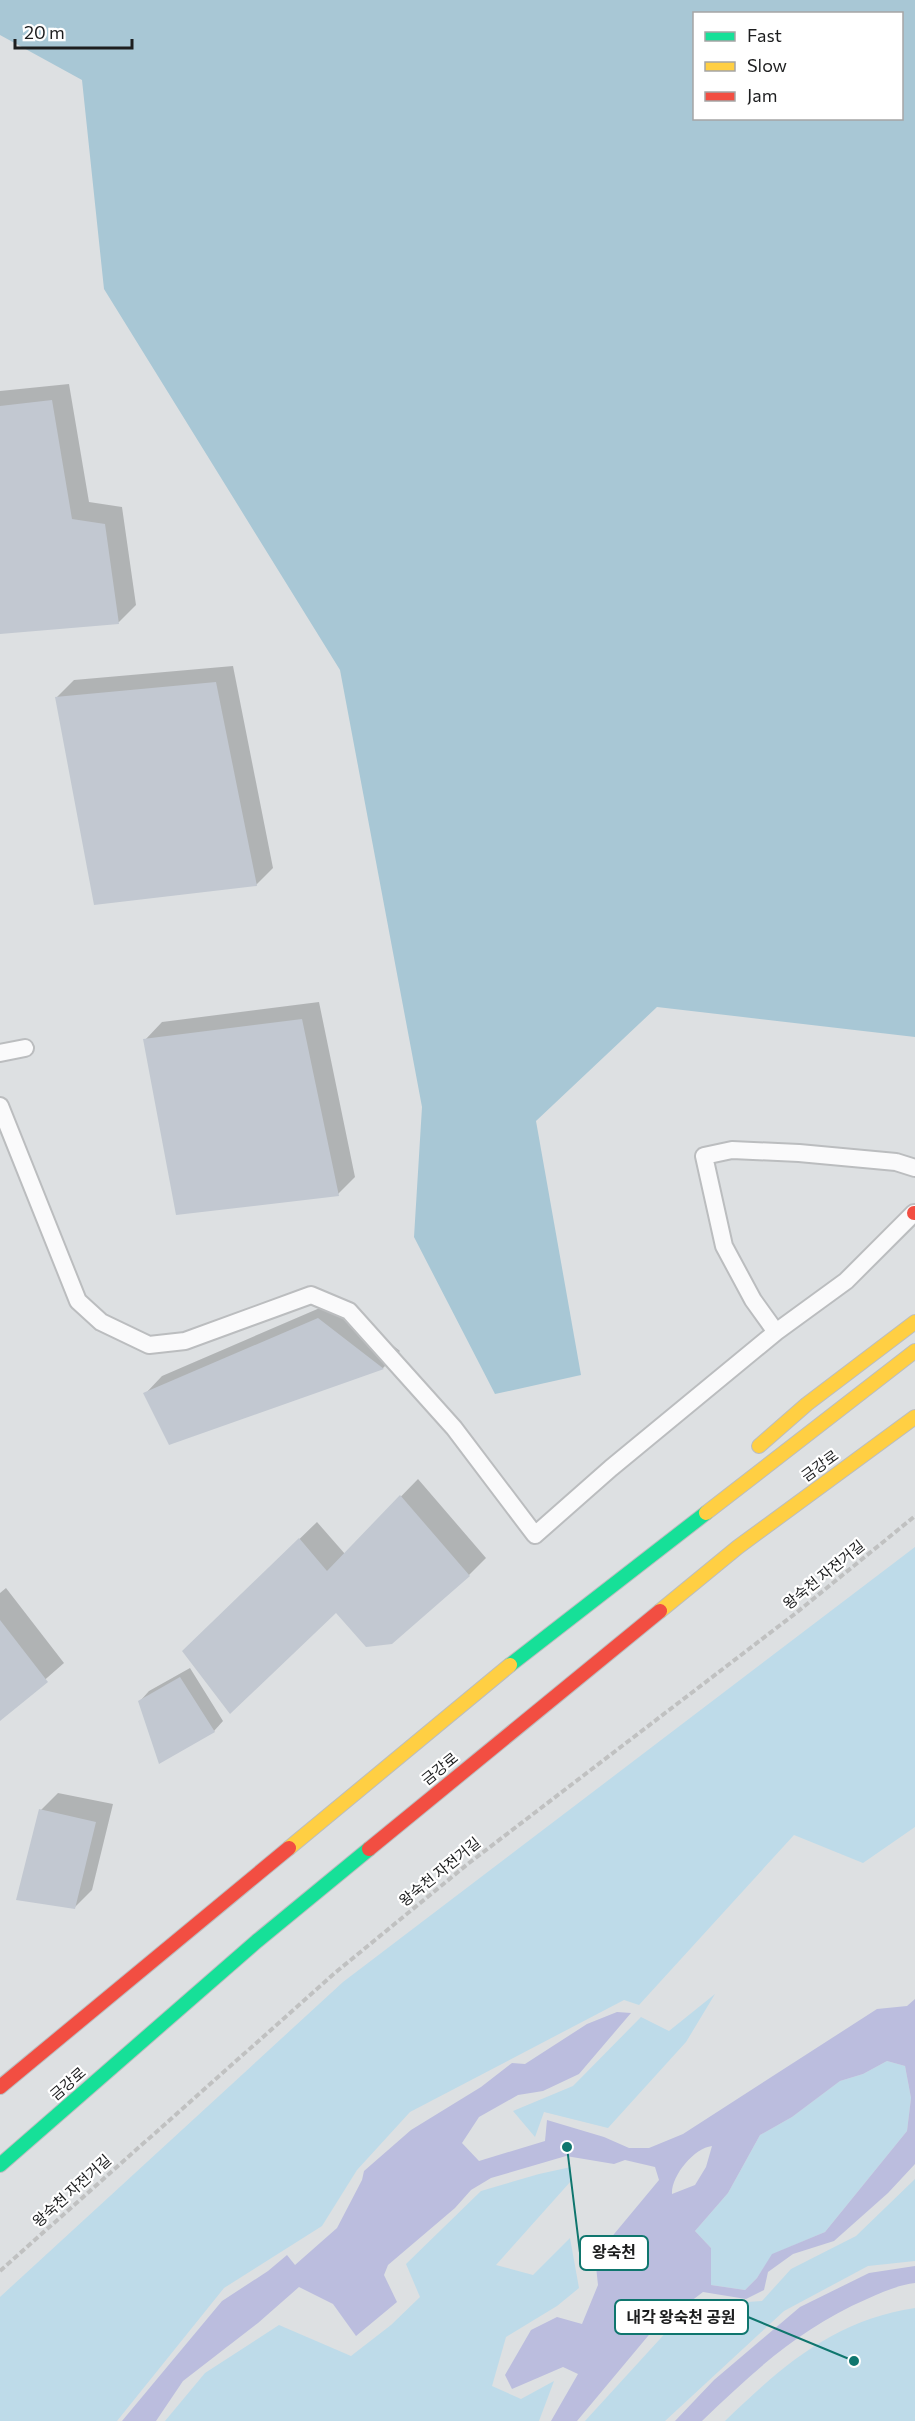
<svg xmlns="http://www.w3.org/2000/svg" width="915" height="2421" viewBox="0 0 915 2421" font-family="Commissioner,'Noto Sans KR',sans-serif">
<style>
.green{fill:#bedbe9}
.forest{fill:#a8c7d5;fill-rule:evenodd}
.water{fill:#bbbdde;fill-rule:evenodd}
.shadow{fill:#0003}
.building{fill:#c2c8d1}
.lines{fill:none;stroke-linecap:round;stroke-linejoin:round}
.lane-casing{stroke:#bbbdbf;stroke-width:20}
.fast-casing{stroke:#bbbdbf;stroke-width:16}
.slow-casing{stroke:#bbbdbf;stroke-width:16}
.jam-casing{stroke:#bbbdbf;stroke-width:16}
.path{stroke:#c0c1c1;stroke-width:4;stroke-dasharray:6 3;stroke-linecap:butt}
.lane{stroke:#fafafb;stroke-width:16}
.fast{stroke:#16e098;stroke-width:14}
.slow{stroke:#ffcf43;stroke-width:14}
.jam{stroke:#f24e42;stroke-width:14}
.labels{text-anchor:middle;stroke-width:4.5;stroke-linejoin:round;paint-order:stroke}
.street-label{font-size:15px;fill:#1d1e1f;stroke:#fff}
.leader{fill:none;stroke:#0f766e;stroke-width:2}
.callout-dot{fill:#0f766e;stroke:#fff;stroke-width:2}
.callout{fill:#fff;stroke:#0f766e;stroke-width:2}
.callout-label{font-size:16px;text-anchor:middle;font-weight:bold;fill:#1d1e1f}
</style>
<rect width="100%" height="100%" fill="#dde0e2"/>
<path class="green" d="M915,1547V1827L863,1863L794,1835L639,2005L624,2000L410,2112L357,2170L322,2226L224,2288L117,2421H0V2297L343,1982Z
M715,1994L686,2042L608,2128L544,2112L535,2137L513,2111L573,2086L641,2017L669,2031Z
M887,2061L905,2066L911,2098L907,2131L825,2232L773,2254L757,2278L745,2290L711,2285V2248L695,2231L728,2193L760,2135L792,2117L840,2081L863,2074Z
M571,2167V2181L496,2265L533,2275L570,2238L579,2288L557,2306L506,2337L492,2386L521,2399L554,2381L539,2421H165L205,2373L279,2325L351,2356L391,2325L420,2297L406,2264L481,2191L539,2174Z
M915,2179V2261L868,2266L784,2311L665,2421H585L670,2328L717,2304L762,2301L791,2269L856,2236Z
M915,2308V2421H725C782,2366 834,2320 915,2308Z"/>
<path class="forest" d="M0,0H915V1037L657,1007L536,1121L581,1375L495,1394L414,1237L422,1107L340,670L104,289L82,80L0,35ZM694,14H902V118H694Z"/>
<path class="water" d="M915,1999V2164L888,2193L834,2241L793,2254L768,2272L764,2290L746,2299L703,2292L653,2330L577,2421H551L578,2374L563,2367L512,2389L505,2375L531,2330L557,2317L582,2324L598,2285L595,2257L659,2180L655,2167L625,2160L614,2164L566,2156L491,2178L471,2190L455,2208L388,2265L384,2275L397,2302L356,2336L333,2304L299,2287L258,2323L183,2381L156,2421H122L222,2301L268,2271L287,2255L295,2265L337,2228L362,2180L364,2171L411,2130L481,2087L512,2063L525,2064L587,2024L617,2012L631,2013L579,2074L543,2091L518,2095L479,2117L462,2143L479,2161L545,2141L547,2120L604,2137L629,2148H649L683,2134L877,2009L907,2006ZM887,2061L905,2066L911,2098L907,2131L825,2232L772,2254L757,2278L745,2290L711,2285V2248L695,2231L728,2193L760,2135L792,2117L840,2081L863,2074ZM712,2146L706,2167L695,2185L672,2194C671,2176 694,2148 712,2146Z
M915,2266V2283C898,2285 883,2292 867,2299C800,2328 754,2371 702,2421H675L714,2380L800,2307L869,2273Z"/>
<path class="shadow" d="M69,384L89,502L122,507L136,605L119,622L0,633V391Z
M233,666L273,868L256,885L57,697L74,680Z
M319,1002L355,1177L338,1194L145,1040L162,1022Z
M336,1301L400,1351L383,1368L170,1443L145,1394L162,1376Z
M418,1479L486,1558L469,1575L184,1651L317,1522L345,1554Z
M6,1588L64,1663L0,1719V1593Z
M190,1668L223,1721L214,1731L140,1701L149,1691Z
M58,1793L113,1804L92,1890L74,1908L41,1810Z"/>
<path class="building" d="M52,400L72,519L105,524L119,624L0,634V406Z
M216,682L257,886L94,905L55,697Z
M302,1019L339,1196L176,1215L143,1039Z
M318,1318L384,1369L169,1445L143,1393Z
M400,1495L470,1576L392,1644L366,1647L336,1613L230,1714L182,1651L299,1538L327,1571Z
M0,1620L48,1682L0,1721Z
M180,1677L215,1732L159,1764L138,1701Z
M39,1809L96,1822L75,1909L16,1900Z"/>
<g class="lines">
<defs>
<path id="lane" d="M0,1053L25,1048
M0,1106L78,1301L101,1322L149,1345L185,1341L311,1295L349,1311L454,1428L535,1535L611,1468L776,1332
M914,1213L846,1281L776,1332L753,1300L724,1246L704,1156L732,1150L799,1153L896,1162L915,1168"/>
<path id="fast" d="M510,1665L706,1513
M0,2165L257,1941L369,1849"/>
<path id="slow" d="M759,1446L807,1404L915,1322
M706,1513L915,1351
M660,1611L738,1547L915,1417
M289,1848L510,1665"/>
<path id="jam" d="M914,1213H915
M369,1849L660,1611
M0,2087L289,1848"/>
</defs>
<use href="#lane" class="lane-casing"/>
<use href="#fast" class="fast-casing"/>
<use href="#slow" class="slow-casing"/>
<use href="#jam" class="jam-casing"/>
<path class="path" d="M0,2271L336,1972L469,1863L796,1613L915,1516"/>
<use href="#lane" class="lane"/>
<use href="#fast" class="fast"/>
<use href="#slow" class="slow"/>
<use href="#jam" class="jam"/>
</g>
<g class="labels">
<g class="street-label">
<text transform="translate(820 1466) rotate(-36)" y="5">금강로</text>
<text transform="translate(824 1575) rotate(-39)" y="5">왕숙천 자전거길</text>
<text transform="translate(440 1769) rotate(-39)" y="5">금강로</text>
<text transform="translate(440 1872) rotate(-39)" y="5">왕숙천 자전거길</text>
<text transform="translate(68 2084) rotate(-41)" y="5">금강로</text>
<text transform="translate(72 2191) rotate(-42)" y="5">왕숙천 자전거길</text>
</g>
</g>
<path class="leader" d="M567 2147L580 2253M854 2361L748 2317"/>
<g class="callout-dot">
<circle cx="567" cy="2147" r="6"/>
<circle cx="854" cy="2361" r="6"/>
</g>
<g class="callout">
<rect x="580" y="2236" width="68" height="34" rx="6"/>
<rect x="615" y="2300" width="133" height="34" rx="6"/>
</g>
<g class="callout-label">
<text x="614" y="2258">왕숙천</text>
<text x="681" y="2323">내각 왕숙천 공원</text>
</g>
<rect x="693" y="12" width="210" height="108" fill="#ffffff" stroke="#a5a5a5" stroke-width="1.5"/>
<rect x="705" y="32" width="30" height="9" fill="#16e098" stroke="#a5a5a5" stroke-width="1.5"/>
<text x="747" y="42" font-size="18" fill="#1d1e1f">Fast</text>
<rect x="705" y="62" width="30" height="9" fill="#ffcf43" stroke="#a5a5a5" stroke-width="1.5"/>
<text x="747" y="72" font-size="18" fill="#1d1e1f">Slow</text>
<rect x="705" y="92" width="30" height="9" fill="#f24e42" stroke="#a5a5a5" stroke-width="1.5"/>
<text x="747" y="102" font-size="18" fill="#1d1e1f">Jam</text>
<path d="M15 39v9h117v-9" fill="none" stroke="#1d1e1f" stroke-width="3"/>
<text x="24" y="39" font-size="18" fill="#1d1e1f" stroke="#ffffff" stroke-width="4.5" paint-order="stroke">20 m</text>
</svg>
